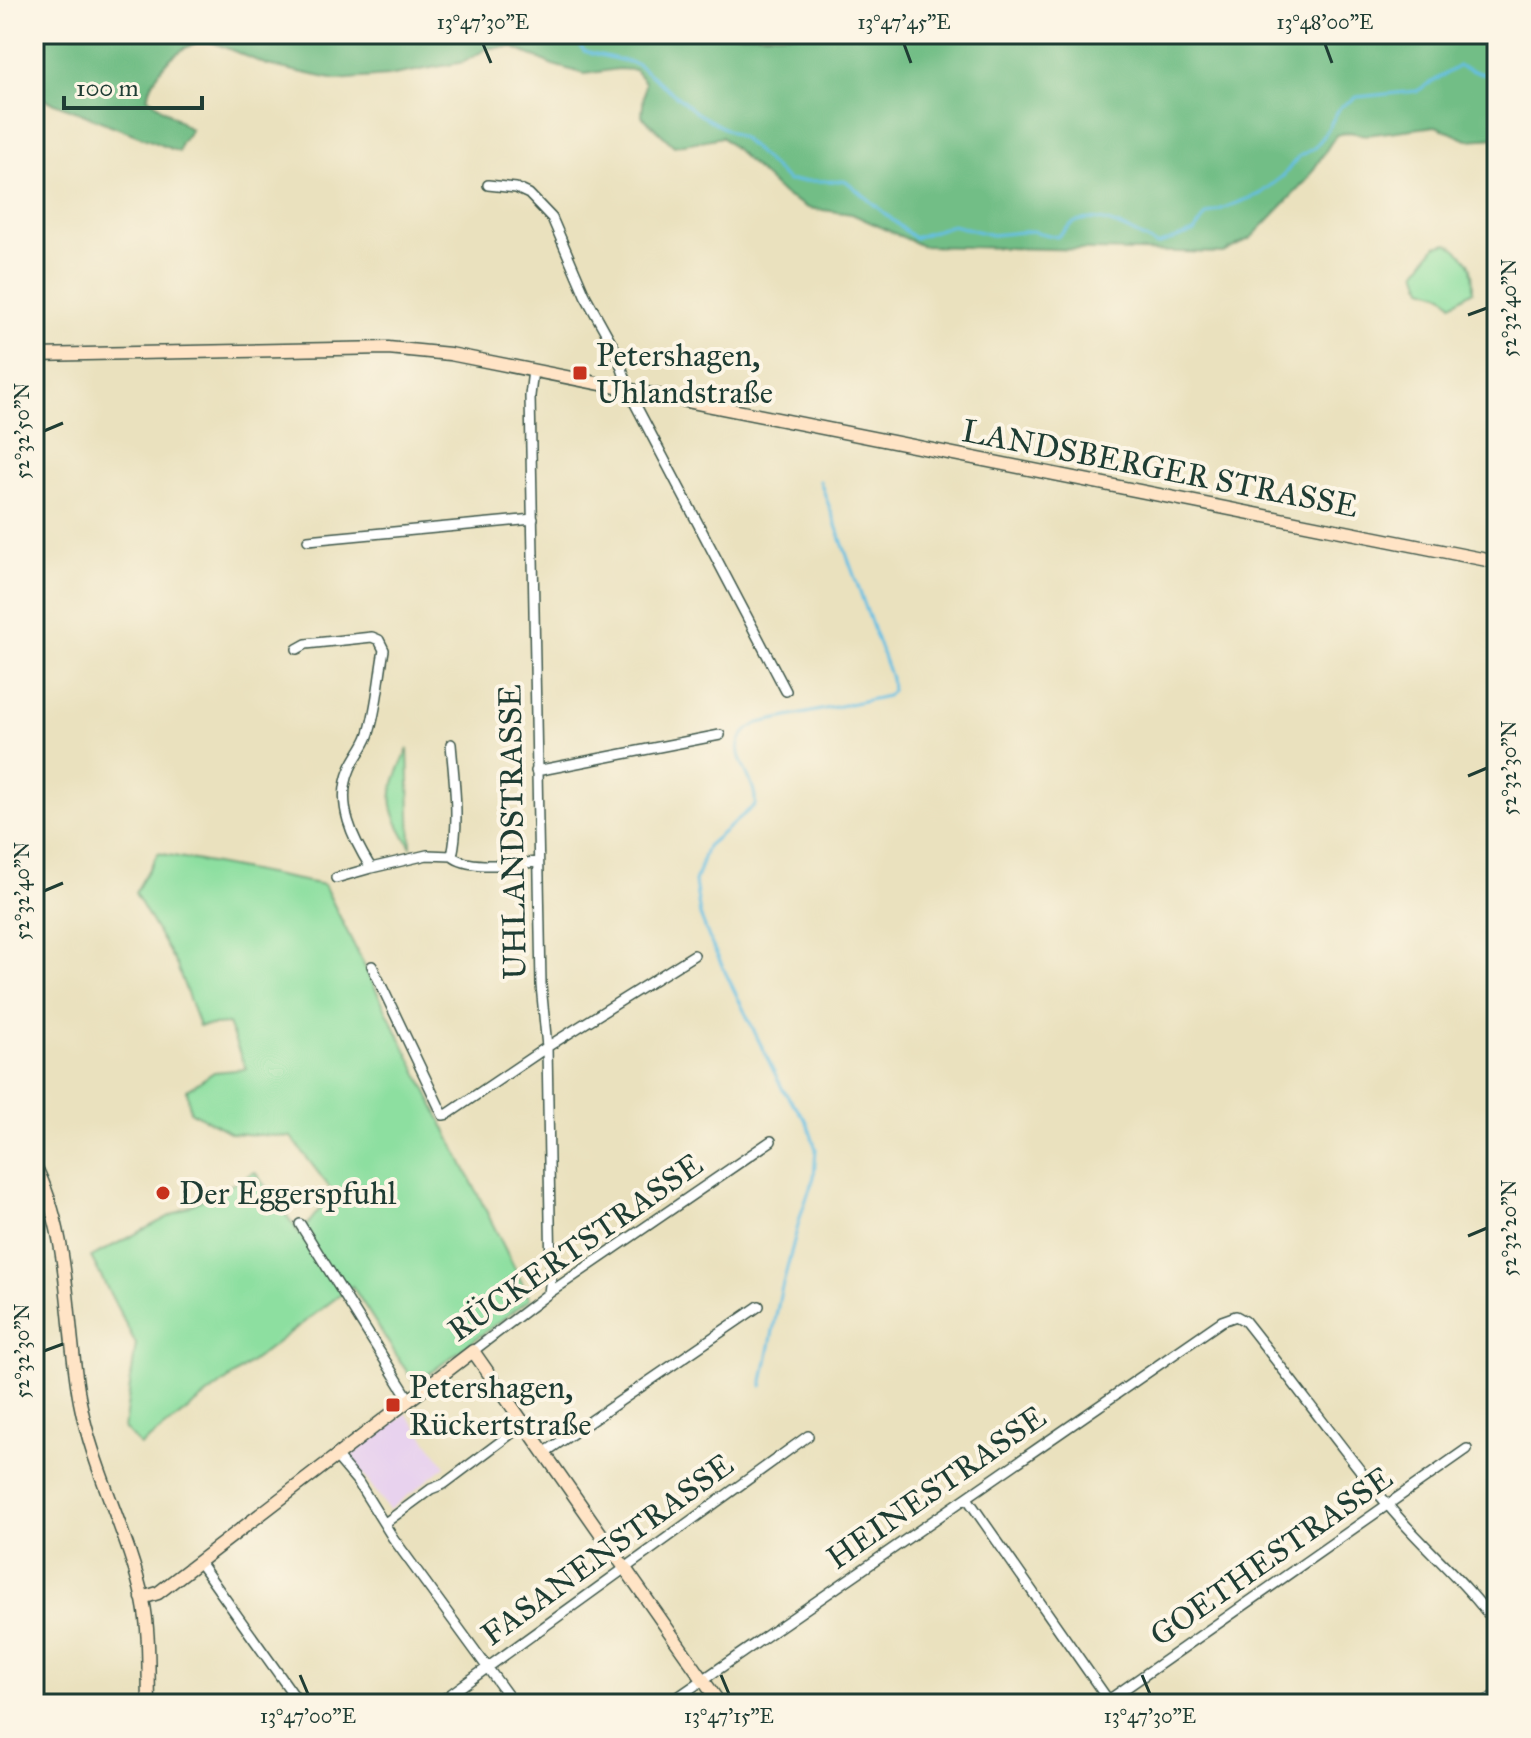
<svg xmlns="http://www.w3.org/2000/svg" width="1531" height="1738" viewBox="0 0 1531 1738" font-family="'IM FELL Great Primer',serif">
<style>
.built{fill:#e8d2ee}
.green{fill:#8ddfa0;stroke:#568e6a;stroke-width:2}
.forest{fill:#72be86;stroke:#487e5d;stroke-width:2}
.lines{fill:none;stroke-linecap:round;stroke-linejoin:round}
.stream{stroke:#65bfe3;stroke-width:3}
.street-casing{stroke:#3d5649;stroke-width:12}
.secondary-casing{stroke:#3d5649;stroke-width:15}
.street{stroke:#fff;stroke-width:9}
.secondary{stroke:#ffe4c6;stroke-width:12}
.ticks{fill:none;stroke:#1f3d34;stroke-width:3}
.poi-dot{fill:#c8321e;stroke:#fcf5e5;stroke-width:3}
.labels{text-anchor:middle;stroke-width:8;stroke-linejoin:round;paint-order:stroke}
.poi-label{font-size:32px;fill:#1f3d34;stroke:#fcf5e5;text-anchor:start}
.street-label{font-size:32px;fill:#1f3d34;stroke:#fcf5e5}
.neatline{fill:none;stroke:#1f3d34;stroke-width:3}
.ticks-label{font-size:20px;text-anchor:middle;fill:#1f3d34}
</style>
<rect width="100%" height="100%" fill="#fcf5e5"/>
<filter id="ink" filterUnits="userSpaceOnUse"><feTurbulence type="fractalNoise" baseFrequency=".0125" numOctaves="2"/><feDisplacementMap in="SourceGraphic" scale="16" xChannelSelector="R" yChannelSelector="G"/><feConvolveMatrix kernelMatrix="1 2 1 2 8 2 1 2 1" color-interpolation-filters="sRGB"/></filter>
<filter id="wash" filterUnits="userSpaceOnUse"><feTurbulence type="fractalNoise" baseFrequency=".006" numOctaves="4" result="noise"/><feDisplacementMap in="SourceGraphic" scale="32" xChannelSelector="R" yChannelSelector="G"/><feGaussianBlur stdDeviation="1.8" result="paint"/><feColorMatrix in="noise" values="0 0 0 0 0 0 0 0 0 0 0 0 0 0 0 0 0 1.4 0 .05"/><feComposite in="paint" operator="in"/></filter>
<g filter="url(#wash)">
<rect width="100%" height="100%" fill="#eae1be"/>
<path class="built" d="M406,1413L446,1466L389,1510L350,1456Z"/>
<path class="green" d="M1448,243C1471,259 1473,264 1473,291L1452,304L1443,294L1423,288L1417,271L1436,246Z
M408,749L411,847C384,803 387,795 408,749Z
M158,853L324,885L530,1299L415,1384L352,1286L140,1446L124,1428L136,1344L91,1257L255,1172L300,1234L333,1192L291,1137L231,1133L190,1111L187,1090L214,1072L246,1069L228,1024L199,1026L177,966L135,893Z"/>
<path class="forest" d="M34,34H1497V138L1467,140L1436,126L1366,135L1349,132L1336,135L1306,181L1251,238L1223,253L922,246L852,214L808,208L784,195L722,137L674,146L642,116L645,82L635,70L618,69L585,74L553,65L512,47L488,48L464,62L388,76L336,80L267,65L205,39C173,51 158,65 147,97L191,130L181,143L179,152L34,95Z"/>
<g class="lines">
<path class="stream" d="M573,34L584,51L637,64L697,113L743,139L788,181H846L914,238L952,225L992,235L1032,231L1057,237C1062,233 1067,227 1072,224C1097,209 1135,234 1157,245L1194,232L1206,215L1260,194L1283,176L1298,157L1314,148L1324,136L1340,107L1357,97L1417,91L1459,66L1483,74L1497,73
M762,1386L781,1291L801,1214L814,1177L816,1149L807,1122L783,1090L712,945L700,915L695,882L707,846L755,805C759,774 713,747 759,723L887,696L892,691L891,678L820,481"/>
</g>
</g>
<g filter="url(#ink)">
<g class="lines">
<defs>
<path id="street" d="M488,185L516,188L529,194L552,218L585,295L616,351L632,398L786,691
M533,370L530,396L541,985L547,1047L551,1277L549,1293
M308,540L533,519
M297,649L306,644L372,637L379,640L384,650C379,676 377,711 368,736C364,747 355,757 350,769C335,804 353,839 371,868L427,855L452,856C469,871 516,863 538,862
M451,744C454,780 460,821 452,856
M536,771L720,735
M336,878L371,868
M372,966L443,1115L448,1114L547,1047L694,955
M300,1224L409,1399
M473,1351L549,1293L771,1141
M544,1453L759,1306
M336,1456L358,1482L393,1538L514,1704
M967,1498L1111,1704
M385,1523L431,1489L444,1484L524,1424
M199,1562L300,1704
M34,1701L48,1704
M437,1704L808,1436
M668,1704L1222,1321L1236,1316L1245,1321C1293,1381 1338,1444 1387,1504C1422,1547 1465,1580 1497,1626
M1103,1704L1467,1449
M1482,1704L1497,1694"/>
<path id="secondary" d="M34,355L388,348L450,354L1497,562
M34,1164C72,1237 65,1323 80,1402C93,1470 128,1533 143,1600C150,1634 148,1670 149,1704
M142,1598L158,1593L473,1351L720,1704"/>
</defs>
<use href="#street" class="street-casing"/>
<use href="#secondary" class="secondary-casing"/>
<use href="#street" class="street"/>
<use href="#secondary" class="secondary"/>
</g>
</g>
<path class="ticks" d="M483,44L491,63M904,44L911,63M1325,44L1332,63M1468,315L1487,308M44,431L63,423M1468,776L1487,768M44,891L63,883M1468,1236L1487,1228M44,1351L63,1344M300,1675L308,1694M721,1675L729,1694M1142,1675L1150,1694"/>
<g class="poi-dot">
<rect x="572" y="365" width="16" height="16" rx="4"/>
<circle cx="163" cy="1193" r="8"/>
<rect x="385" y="1397" width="16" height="16" rx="4"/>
</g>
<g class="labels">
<g class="poi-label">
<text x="596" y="366">Petershagen,<tspan x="596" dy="37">Uhlandstraße</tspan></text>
<text x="179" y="1204">Der Eggerspfuhl</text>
<text x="409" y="1398">Petershagen,<tspan x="409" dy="37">Rückertstraße</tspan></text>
</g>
<g class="street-label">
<text transform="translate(1160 468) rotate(11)" y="11">LANDSBERGER STRASSE</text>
<text transform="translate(512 832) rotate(-91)" y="11">UHLANDSTRASSE</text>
<text transform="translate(575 1247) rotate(-35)" y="11">RÜCKERTSTRASSE</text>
<text transform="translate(936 1487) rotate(-35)" y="11">HEINESTRASSE</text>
<text transform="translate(607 1549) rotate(-36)" y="11">FASANENSTRASSE</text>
<text transform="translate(1271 1556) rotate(-35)" y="11">GOETHESTRASSE</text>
</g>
</g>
<rect width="1531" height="1738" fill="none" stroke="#fcf5e5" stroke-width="88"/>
<path d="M64 96v12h138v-12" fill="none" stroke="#1f3d34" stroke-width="4"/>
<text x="76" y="96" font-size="24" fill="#1f3d34" stroke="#fcf5e5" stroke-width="6" paint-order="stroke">100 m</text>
<rect x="44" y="44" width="1443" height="1650" class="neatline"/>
<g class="ticks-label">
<text x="483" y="29">13°47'30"E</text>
<text x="904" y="29">13°47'45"E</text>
<text x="1325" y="29">13°48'00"E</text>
<text transform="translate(1509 308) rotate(-90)" y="7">52°32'40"N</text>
<text transform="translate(22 431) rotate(-90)" y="7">52°32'50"N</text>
<text transform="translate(1509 768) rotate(-90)" y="7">52°32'30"N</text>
<text transform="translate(22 891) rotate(-90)" y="7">52°32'40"N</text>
<text transform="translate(1509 1228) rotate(-90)" y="7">52°32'20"N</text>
<text transform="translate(22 1351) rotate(-90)" y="7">52°32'30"N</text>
<text x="308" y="1723">13°47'00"E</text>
<text x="729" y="1723">13°47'15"E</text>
<text x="1150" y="1723">13°47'30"E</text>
</g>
</svg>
